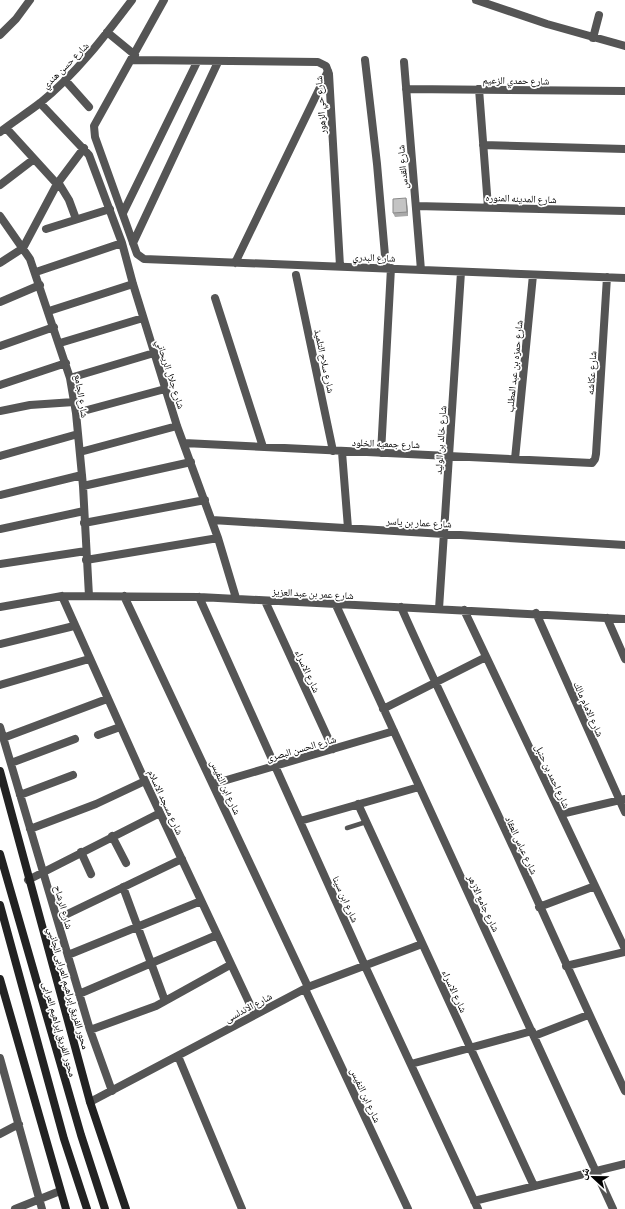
<svg xmlns="http://www.w3.org/2000/svg" width="625" height="1209" viewBox="0 0 625 1209" font-family="'Source Sans 3','Noto Naskh Arabic',sans-serif">
<style>
.lines{fill:none;stroke-linecap:round;stroke-linejoin:round}
.lane{stroke:#555;stroke-width:4.5}
.street{stroke:#555;stroke-width:8}
.secondary{stroke:#222;stroke-width:8}
.wall{fill:#a9a9a9}
.shaded-wall{fill:#898989}
.building{fill:#c4c4c4;stroke:#898989}
.labels{text-anchor:middle;stroke-width:3.5;stroke-linejoin:round;paint-order:stroke}
.street-label{font-size:10px;fill:#000;stroke:#fff}
</style>
<rect width="100%" height="100%" fill="#fff"/>
<g class="lines">
<path class="lane" d="M347,828L366,822"/>
<path class="street" d="M164,0L94,126L95,137L137,254L144,259L625,278
M476,0L547,24L625,46
M107,32L135,55
M0,35L16,19L30,0
M593,38L599,15
M131,60L318,62L326,66L329,74L340,266
M365,60L377,164L386,267
M404,62L421,270
M65,80L89,107
M406,89L625,91
M479,89L488,207
M40,103L89,155L122,243L133,284L177,426L218,538L236,598
M6,128L57,184
M0,132C13,122 27,113 40,103C76,74 104,37 132,0
M483,145L625,149
M58,182L69,200L76,219
M0,185L34,159
M416,206L625,211
M123,213L197,62
M0,216L30,259L70,378L76,413L83,486L89,596
M46,229L110,209
M133,243L218,62
M0,263L23,248L57,184L84,148
M235,263L328,71
M36,272L122,243
M296,275L333,451
M215,298L263,447
M0,302L40,285
M49,311L133,284
M60,343L143,318
M0,346L54,327
M70,378L154,353
M0,385L66,363
M0,411L30,405L74,402
M76,413L165,389
M184,443L592,463L595,459L596,454L607,277
M80,452L177,426
M342,452L348,528
M381,453L391,268
M0,456L78,434
M515,459L533,275
M83,486L191,462
M0,495L82,475
M212,520L625,545
M84,523L205,500
M0,529L84,511
M86,560L218,538
M0,564L86,551
M62,596L145,781L255,1015
M124,596L308,987
M199,597L365,966L478,1209
M265,601L333,749
M336,605L613,1209
M0,607L62,596L199,597L625,619
M401,607C439,693 481,777 520,862C555,939 589,1015 625,1091
M439,609L461,272
M464,610L625,949
M536,613L625,812
M607,618L625,659
M0,644L74,626
M0,685L89,659
M383,709L486,657
M0,727L90,1030L112,1091
M98,735L120,727
M3,738L107,699
M11,763L75,739
M213,784L394,731
M20,795L73,775
M358,804L534,1186
M561,814L625,799
M300,821L419,787
M30,829L96,804L145,781
M112,836L126,863
M81,852L91,874
M28,880L160,813
M123,887L165,1001
M539,907L595,886
M57,919L182,859
M68,955L201,901
M566,966L625,952
M305,989L408,1209
M79,994L217,935
M90,1030L156,1006L230,965
M534,1036L588,1015
M178,1056L242,1209
M0,1058L42,1209
M411,1064L532,1031
M90,1102L308,987L422,944
M0,1134L19,1124
M474,1201L625,1164
M15,1209L60,1191"/>
<path class="secondary" d="M0,771L90,1102L126,1209
M0,854L81,1135L105,1209
M0,905L64,1139L87,1209
M0,979L66,1209"/>
</g>
<path class="wall" d="M406,198L407,202L408,216L395,217L393,213Z"/>
<path class="shaded-wall" d="M406,198L407,202L408,216L407,212Z"/>
<path class="building" d="M406,198L407,212L393,213V199Z"/>
<g class="labels">
<g class="street-label">
<text transform="translate(65 65) rotate(-45)" y="4">شارع حسن هندي</text>
<text transform="translate(516 80) rotate(1)" y="4">شارع حمدي الزعيم</text>
<text transform="translate(320 105) rotate(-94)" y="4">شارع حي الزهور</text>
<text transform="translate(402 167) rotate(-95)" y="4">شارع القدس</text>
<text transform="translate(521 198) rotate(2)" y="4">شارع المدينه المنوره</text>
<text transform="translate(374 257) rotate(2)" y="4">شارع البدري</text>
<text transform="translate(325 361) rotate(78)" y="4">شارع سلاح التلميذ</text>
<text transform="translate(514 366) rotate(-84)" y="4">شارع حمزه بن عبد المطلب</text>
<text transform="translate(591 373) rotate(-86)" y="4">شارع عكاشه</text>
<text transform="translate(171 374) rotate(72)" y="4">شارع جلال الريحاني</text>
<text transform="translate(82 396) rotate(81)" y="4">شارع الجامع</text>
<text transform="translate(440 440) rotate(-86)" y="4">شارع خالد بن الوليد</text>
<text transform="translate(386 443) rotate(2)" y="4">شارع جمعيه الخلود</text>
<text transform="translate(419 522) rotate(3)" y="4">شارع عمار بن ياسر</text>
<text transform="translate(313 593) rotate(3)" y="4">شارع عمر بن عبد العزيز</text>
<text transform="translate(308 671) rotate(65)" y="4">شارع الاسراء</text>
<text transform="translate(589 709) rotate(66)" y="4">شارع الامام مالك</text>
<text transform="translate(301 748) rotate(-16)" y="4">شارع الحسن البصرى</text>
<text transform="translate(553 776) rotate(65)" y="4">شارع احمد بن حنبل</text>
<text transform="translate(226 787) rotate(65)" y="4">شارع ابن النفيس</text>
<text transform="translate(166 802) rotate(65)" y="4">شارع مسجد الاسلام</text>
<text transform="translate(522 845) rotate(65)" y="4">شارع عباس العقاد</text>
<text transform="translate(346 899) rotate(66)" y="4">شارع ابن سينا</text>
<text transform="translate(484 903) rotate(65)" y="4">شارع جامع الازهر</text>
<text transform="translate(64 907) rotate(74)" y="4">شارع الرشاح</text>
<text transform="translate(69 988) rotate(74)" y="4">محور الفريق إبراهيم العرابى الجانبي</text>
<text transform="translate(455 991) rotate(65)" y="4">شارع الاسراء</text>
<text transform="translate(248 1007) rotate(-28)" y="4">شارع الاندلسى</text>
<text transform="translate(60 1029) rotate(74)" y="4">محور الفريق إبراهيم العرابى</text>
<text transform="translate(366 1095) rotate(65)" y="4">شارع ابن النفيس</text>
</g>
</g>
<g transform="translate(593 1177) rotate(292)" stroke="#ffffff" stroke-width="3" paint-order="stroke">
<path d="M0-3L7 15L0 10L-7 15Z" fill="#000000"/>
<text y="-6" font-size="11" font-weight="bold" text-anchor="middle" fill="#000000">ش</text>
</g>
</svg>
